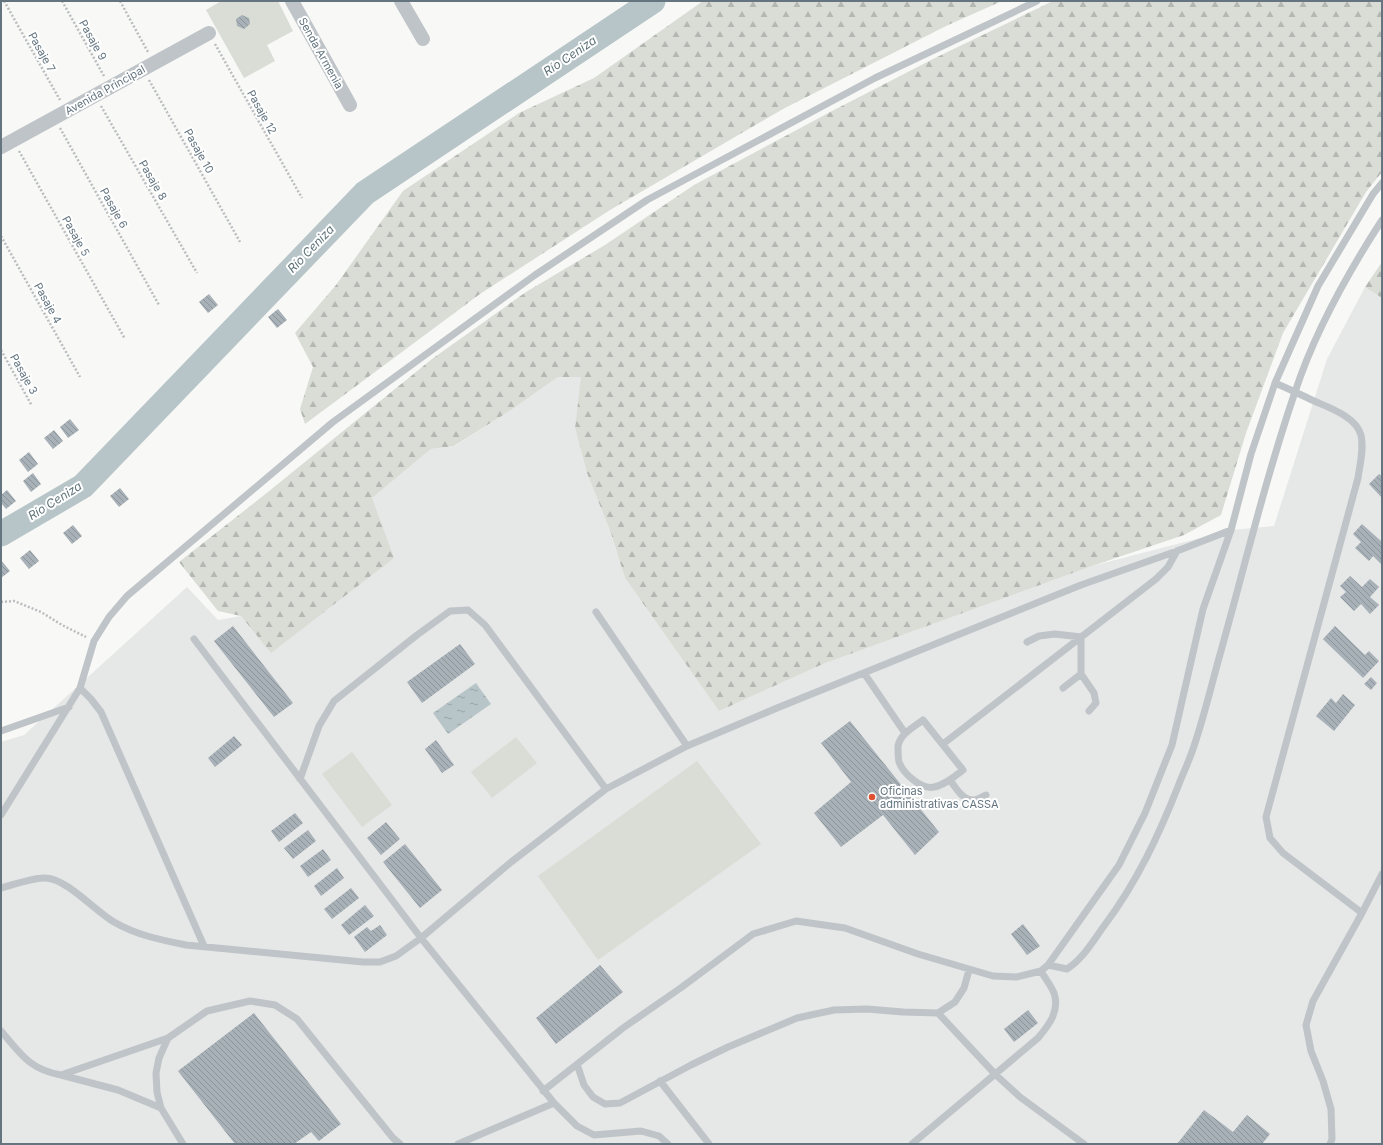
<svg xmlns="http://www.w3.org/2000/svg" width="1383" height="1145" viewBox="0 0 1383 1145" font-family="Inter,sans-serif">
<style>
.built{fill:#e6e7e7}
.green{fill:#d9ddd5}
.forest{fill:url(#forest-firs)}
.water{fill:url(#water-ripples)}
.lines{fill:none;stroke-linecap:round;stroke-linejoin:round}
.river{stroke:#b7c5c8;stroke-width:25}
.building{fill:url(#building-back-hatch)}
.path{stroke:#babdc0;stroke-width:2.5;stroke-dasharray:2 2;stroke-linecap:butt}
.service{stroke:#bfc4c8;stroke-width:7}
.minor{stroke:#bfc4c8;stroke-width:14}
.poi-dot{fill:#de5231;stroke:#fff;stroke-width:1.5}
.labels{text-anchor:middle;stroke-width:4;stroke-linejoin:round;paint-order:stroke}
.street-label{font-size:11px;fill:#647580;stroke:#fff}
.poi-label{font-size:11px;fill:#647580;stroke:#fff;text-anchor:start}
.water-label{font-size:12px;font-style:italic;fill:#5f747a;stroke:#fff}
</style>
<defs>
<pattern id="forest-firs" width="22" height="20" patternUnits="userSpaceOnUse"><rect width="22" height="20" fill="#d9ddd5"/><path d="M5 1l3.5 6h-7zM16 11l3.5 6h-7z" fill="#b4b8b2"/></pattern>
<pattern id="water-ripples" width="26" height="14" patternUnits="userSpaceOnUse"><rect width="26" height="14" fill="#b7c5c8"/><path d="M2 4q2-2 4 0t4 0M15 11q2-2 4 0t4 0" fill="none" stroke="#98a5a8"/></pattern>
<pattern id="building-back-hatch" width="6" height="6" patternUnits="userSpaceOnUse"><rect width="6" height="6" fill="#a8b1b7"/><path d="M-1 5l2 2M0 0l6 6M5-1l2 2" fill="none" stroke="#8c959a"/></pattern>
</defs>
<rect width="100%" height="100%" fill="#f8f8f6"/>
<path class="built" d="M1365,287L1382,298V1144H1V742L24,735L187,587L218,620L241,616L271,652L372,498L431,449L455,446L511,410L558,377H582L575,428L587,473L611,533L625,578L719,711L823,664L1092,566L1231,530L1274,526L1327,359Z"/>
<path class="green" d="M221,1H278L293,31L267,45L275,61L244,78L206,10Z
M516,737L537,763L492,798L471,772Z
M352,752L392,805L362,827L322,774Z
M697,761L761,844L598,960L538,876Z"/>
<path class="forest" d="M703,1H1002L946,26L783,109L610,210L480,294L305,424L300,409L313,367L295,333L336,285L403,191L519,113L594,78Z
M1053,1H1382V172L1366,192L1283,333L1246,433L1221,515L1184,535L1092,566L823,664L719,711L625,578L611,533L587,473L575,428L581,377H558L511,410L454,446L431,449L372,498L394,558L271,653L241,616L218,611L179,562L263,496L432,359L526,292L605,245L694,185L834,110L935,58Z
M1382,262V298L1365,287Z"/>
<path class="water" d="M476,683L491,704L448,734L433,713Z"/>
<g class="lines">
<path class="river" d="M1,534L83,486L365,193L653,1"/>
</g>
<path class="building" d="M242,15L249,18L250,24L244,29L237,26L236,19Z
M209,294L218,305L208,313L199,302Z
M278,309L287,320L277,328L268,317Z
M70,419L79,430L68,438L60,427Z
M54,430L63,441L53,449L44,438Z
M29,452L38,464L28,472L19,460Z
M33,473L41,484L31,492L23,481Z
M1379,474L1382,476V498L1369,484Z
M120,488L129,499L119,507L110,496Z
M7,490L16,501L6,509L1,503V495Z
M1362,524L1382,542V565L1373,556L1369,561L1355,548L1361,542L1353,534Z
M73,525L82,536L72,544L63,533Z
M30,550L39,561L29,569L20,558Z
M1,560L10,571L1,578Z
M1350,576L1362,587L1370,579L1379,587L1370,597L1379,605L1370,614L1361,604L1354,611L1340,597L1346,592L1340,586Z
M233,626L293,703L274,717L214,641Z
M1335,626L1365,655L1369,651L1379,661L1363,678L1323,639Z
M460,644L475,664L422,703L407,682Z
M1371,677L1377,683L1371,690L1364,684Z
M1343,694L1355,705L1334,731L1316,716L1331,698L1336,703Z
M850,721L939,832L915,855L883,815L841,847L814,813L851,782L821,743Z
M234,736L242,745L215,767L208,758Z
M436,740L454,765L442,773L425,749Z
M295,813L303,823L279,842L271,831Z
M386,822L400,839L381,855L367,838Z
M308,830L316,841L293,859L284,848Z
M405,844L442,890L420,908L383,862Z
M323,849L331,860L308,877L300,866Z
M337,868L344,878L321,896L314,886Z
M351,888L359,898L332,919L324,909Z
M365,905L374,916L349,935L341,925Z
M1023,924L1040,946L1027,955L1011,934Z
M380,925L387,935L365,952L354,937L367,927L371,931Z
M600,965L623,992L556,1044L536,1018Z
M1028,1010L1038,1023L1014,1042L1004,1029Z
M254,1013L341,1124L319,1141L311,1132L294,1144H235L178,1071Z
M1204,1110L1233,1132L1247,1115L1270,1134L1262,1144H1177Z"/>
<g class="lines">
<path class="path" d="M4,1L60,100
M62,1L104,76
M120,1L148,52
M215,44L302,198
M149,80L240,242
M101,106L197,273
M60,128L159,305
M19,151L125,339
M1,236L80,377
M1,350L32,406
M1,602L14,601L41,612L62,625L86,637"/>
<path class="service" d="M1275,383C1287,388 1299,394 1312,400C1327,407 1356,416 1361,435C1364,449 1360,464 1358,478L1266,817L1270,838L1283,853L1362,913
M596,612L687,746
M194,639L421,938L554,1103L458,1144
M1027,642L1039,636L1055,634L1081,637V674L1063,688
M864,673L905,733
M1081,674L1094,693L1096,703L1089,711
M80,688L91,699L101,712L204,946
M923,720L963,770C955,776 945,785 934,787C921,790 903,773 899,762C898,758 898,750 898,746C900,734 914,727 923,720Z
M1,731L69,707
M943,744L1156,579L1168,567L1177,551
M300,779L319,726L334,701L417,635L450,611L468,610L485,625L606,789
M950,780C956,788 963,801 974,800C978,800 983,796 986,795
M1,815L80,688L94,641L109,617L127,596L333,422L535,275L647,200L875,78L1037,1
M1,888C11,885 36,877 46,878C67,879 95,911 114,922C136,935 161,940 186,945L363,962H380L396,956L421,938L510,863L606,789L687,746L777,708L1081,585L1177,551L1231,530
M1048,965L1067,969C1083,959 1093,941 1104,926C1137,882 1159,835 1179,784C1184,771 1190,759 1194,746C1204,717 1211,687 1219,658C1244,569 1265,480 1295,392C1315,331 1347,274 1382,220
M938,1013L996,1075L1020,1097L1084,1144
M1,1031C21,1054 29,1069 61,1075L168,1038
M577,1064L584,1085L593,1097L605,1104L620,1103L691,1065L728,1047L797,1018L834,1010L867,1009L903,1012L938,1013L955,1002L964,988L969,970
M61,1075L118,1090L161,1108
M660,1081L709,1144
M543,1091L623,1028L682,987L753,934L796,921L845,928L918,954L993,976L1016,977L1041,971L1048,965L1119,865L1145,813L1172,745L1203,609L1231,530L1251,454L1275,383L1318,286L1373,194L1382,183
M554,1103L577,1126L594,1135L641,1131L659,1136L668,1144
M183,1144L161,1108L157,1092L156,1073L159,1058L168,1038L207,1011L250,1001L275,1005L297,1019L393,1138L400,1144
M912,1144L1038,1038C1049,1025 1060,1011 1054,993C1051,986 1045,978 1041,971
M1330,1144L1332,1139L1331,1109L1323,1081L1311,1051L1306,1025L1313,1001L1362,913L1382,874"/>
<path class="minor" d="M292,1L350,105
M401,1L423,39
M1,147L209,33"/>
</g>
<circle class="poi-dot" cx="872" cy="797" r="4"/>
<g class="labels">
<g class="street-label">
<text transform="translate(93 40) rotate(61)" y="4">Pasaje 9</text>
<text transform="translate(42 52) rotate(61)" y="4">Pasaje 7</text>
<text transform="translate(321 53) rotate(61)" y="4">Senda Armenia</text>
<text transform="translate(105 90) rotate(-29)" y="4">Avenida Principal</text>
<text transform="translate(262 112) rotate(61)" y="4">Pasaje 12</text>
<text transform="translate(199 151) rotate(61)" y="4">Pasaje 10</text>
<text transform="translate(153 180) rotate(60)" y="4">Pasaje 8</text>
<text transform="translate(114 208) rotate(61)" y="4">Pasaje 6</text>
<text transform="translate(76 236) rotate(61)" y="4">Pasaje 5</text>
<text transform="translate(48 303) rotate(61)" y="4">Pasaje 4</text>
<text transform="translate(24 374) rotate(61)" y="4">Pasaje 3</text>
</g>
<g class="poi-label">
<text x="880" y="795">Oficinas<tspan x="880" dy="13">administrativas CASSA</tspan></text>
</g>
<g class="water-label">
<text transform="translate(570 56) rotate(-34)" y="4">Río Ceniza</text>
<text transform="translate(311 249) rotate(-46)" y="4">Río Ceniza</text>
<text transform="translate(55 501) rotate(-32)" y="4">Río Ceniza</text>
</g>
</g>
<rect width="1383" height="1145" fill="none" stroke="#647580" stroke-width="4"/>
</svg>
